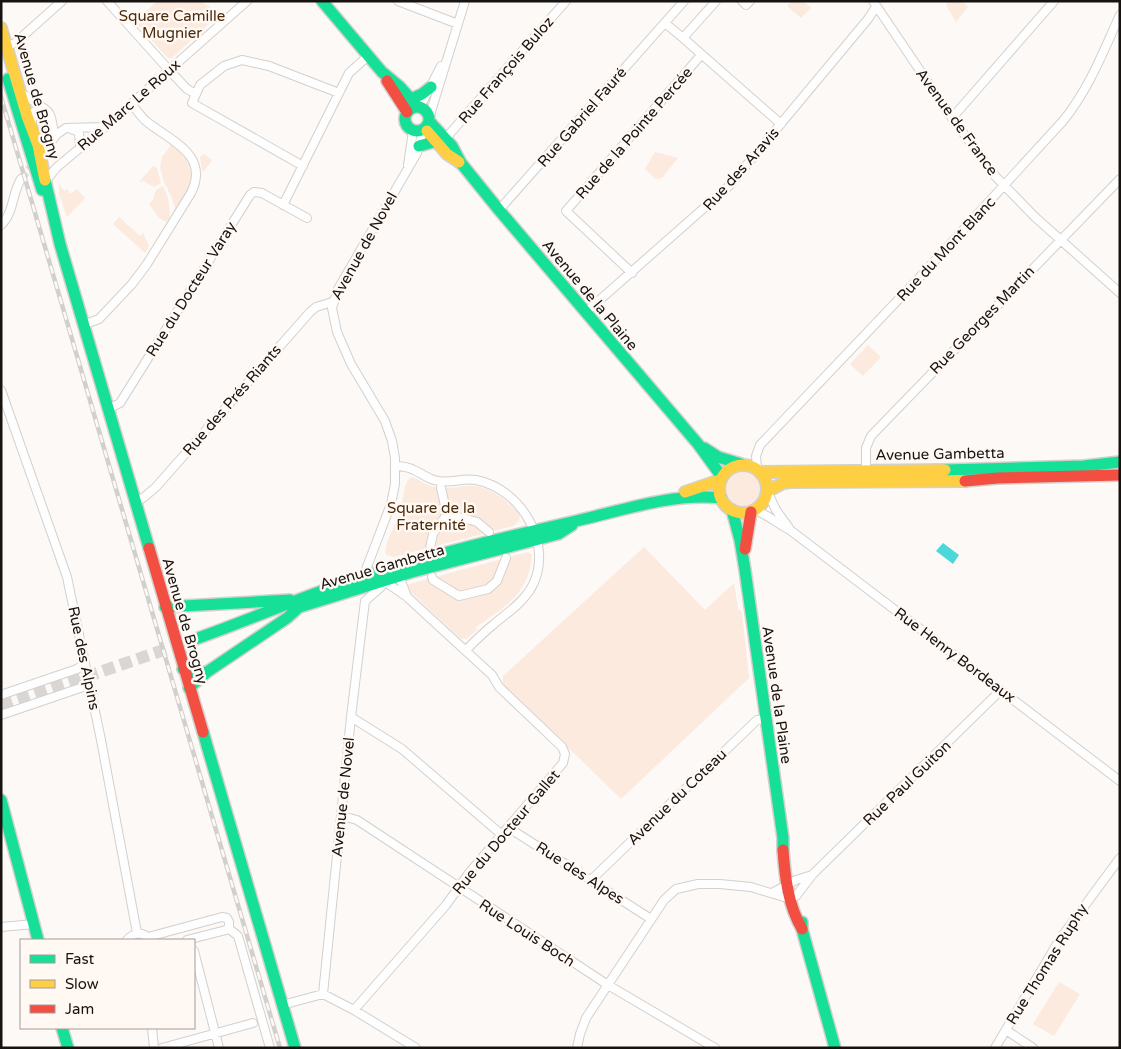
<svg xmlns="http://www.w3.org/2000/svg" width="1121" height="1049" viewBox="0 0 1121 1049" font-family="'Varela Round',sans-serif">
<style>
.green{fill:#fbeadd}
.water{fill:#4cd7d9}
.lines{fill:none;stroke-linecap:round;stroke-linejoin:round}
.street-tunnel{stroke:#dad6d4;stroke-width:8;stroke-dasharray:8 4;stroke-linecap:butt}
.primary-tunnel{stroke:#dad6d4;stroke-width:12;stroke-dasharray:12 6;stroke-linecap:butt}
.street-casing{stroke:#d3d0cd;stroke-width:10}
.fast-casing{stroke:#d3d0cd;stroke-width:14}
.slow-casing{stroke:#d3d0cd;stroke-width:14}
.jam-casing{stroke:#d3d0cd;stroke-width:14}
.street{stroke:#fffefe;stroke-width:8}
.fast{stroke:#16e098;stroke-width:11}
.slow{stroke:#ffcf43;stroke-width:11}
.jam{stroke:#f24e42;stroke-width:11}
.rail-casing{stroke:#d1cfcf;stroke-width:4.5}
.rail{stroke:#fff8f3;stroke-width:2.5;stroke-dasharray:8;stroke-linecap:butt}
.labels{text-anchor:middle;stroke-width:5;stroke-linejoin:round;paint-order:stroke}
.park-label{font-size:15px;fill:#4a2b0c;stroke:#fff8f3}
.street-label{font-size:15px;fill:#171311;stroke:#fff8f3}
</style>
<rect width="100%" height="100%" fill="#fcf9f6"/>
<path class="green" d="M157,1H200L218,12V15L172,58H168L135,22Z
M792,1H803L811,8L801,18L787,6Z
M949,1H962L968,7L956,22L946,5Z
M171,145C198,165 195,183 177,209L175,208L172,198L164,182L160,168L162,157Z
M655,152L678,158L662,178L656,179L645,169Z
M204,154L212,160L204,171H202L200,157Z
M153,166L157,168L161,183L154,187L144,181L139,182Z
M59,184L64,191L67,189L70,194L77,189L85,198L67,217L59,194Z
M163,186C169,196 169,205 170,217L166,222L159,218L149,204L153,200L156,190Z
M119,217L140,236L143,233L149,246L145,253L113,224Z
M868,345L881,357L863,376L850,364Z
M724 489a19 19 0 1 1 38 0a19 19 0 1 1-38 0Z
M411,477C420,479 426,486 436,487C447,489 456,487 467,486C487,484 508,501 520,515L519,521L513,526L394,557L386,555C383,545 396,524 400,514C403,504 403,482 411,477Z
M644,547L705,610L734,583L738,609L742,612L749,678L621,799L576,755L503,689V676Z
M528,552L532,555C529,594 505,607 476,627L477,630L466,639L460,638L407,589L406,585Z
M1059,982L1080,994L1054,1036L1033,1024Z"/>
<path class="water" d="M943,543L959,555L953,564L936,551Z"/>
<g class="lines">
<path class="street-tunnel" d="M21,179L34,163"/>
<path class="primary-tunnel" d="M1,706L187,642"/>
<defs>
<path id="street" d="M107,1L169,70L187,89L196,94L192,103L303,166
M398,1L458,24
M742,1L746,5L750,1
M873,1L952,118L996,177L1035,217L1120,293
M665,23L683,38L716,1
M683,38L781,124
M7,46L15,43L62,1
M20,92L45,109
M196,94L200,85L224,66L242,60L269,66L339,93
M420,107L441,66
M429,118L465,1
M952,118L1054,1
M31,124L34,112C52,100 53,126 54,138
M71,129L79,132L80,148
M446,138L566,1
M47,147L57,134L66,128L105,127
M408,165L413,131
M45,182L56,168L112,121L247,1
M283,205L349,73L368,56
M499,210L684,1
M1,225C14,213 12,193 21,179
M632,273L566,211L701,55
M586,312L729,186L868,19L876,7
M83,325L99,319L132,284L147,264L191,193C210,155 171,141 147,122C141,117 137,110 131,104
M1,390L67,577L101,740L137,933
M108,409L120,403L250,195L254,192L262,193L307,218
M395,466C401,466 408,467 414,470C421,473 427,478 434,480C450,485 462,477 476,480C523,489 556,548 530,590C520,605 507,613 494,624C484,632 475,641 466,650
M757,468L756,456L760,445L918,279L1063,121C1089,89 1103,52 1120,15
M866,471V448L871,436L1120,179
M768,493L776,510L789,528
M135,501L143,498L156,487L310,312L316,307L332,302
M755,510C768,515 778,524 790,530L1120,781
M447,514L477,522L489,532
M430,548L433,534L447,514L441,488
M399,576L407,597
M432,577L433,580L459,596L488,589L497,581L506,558
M361,578L365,572L391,504L395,484V458L392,441L385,421L351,364L337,332L332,308L338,289L417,153L423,130
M1,695L77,669L84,664
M1,715L89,685
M351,717L402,749L502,835
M342,816L357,820L608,985L715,1048
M509,828L651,919
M591,880L757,720L766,719
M772,893L796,880L812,875
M1,927L34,924
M228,928L238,936L270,1048
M148,937L222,917L227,918L229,922V927L226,930L187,940
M127,940C134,932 143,931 150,940
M194,951L219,1048
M323,994L351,717L365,601L381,587L384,581L407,597L492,675L499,687L562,747L565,754L563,763L469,873L446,905L354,1010
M282,1005L323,994L354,1010L416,1048
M152,1028L154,1048
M1006,1030L1033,1048
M162,1048L253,1023
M577,1048L580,1034L586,1018L664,900L676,889L698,884H720L751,887L787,898L796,896L812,875L1001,690
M995,1048L1060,939L1120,858"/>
<path id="fast" d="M322,1L382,72L400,87L418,107
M8,79L42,190
M411,99L422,94L431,87
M405 119a12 12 0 1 1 24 0a12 12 0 1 1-24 0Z
M429,121L452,146L461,163L499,210L698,444L722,477
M419,146L437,141
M45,180L60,244L149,548
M704,448L718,457L741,464
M945,470L1084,466L1120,462
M732,510L740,540L745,570L783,838V850
M165,607L290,600
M293,609L412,572L558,534L572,525
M190,641C253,619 314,591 378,572C443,552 510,536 576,521C624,510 671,493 721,498
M183,669L198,673L207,672
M189,688L207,672L287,618L298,608
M203,732L295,1048
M1,800L38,940
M802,922V929L835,1048
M62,1028L68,1048"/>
<path id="slow" d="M1,28L27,116L38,145L45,180
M427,131L447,154L459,162
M719 489a24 24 0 1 1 48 0a24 24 0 1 1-48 0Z
M761,472L945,470
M768,491L783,483L790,482L965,481
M685,492L720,480"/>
<path id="jam" d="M387,81L407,112
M965,481L998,478L1120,475
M149,548L203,732
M745,549L751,512
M783,850C785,877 788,905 802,929"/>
</defs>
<use href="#street" class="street-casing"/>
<use href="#fast" class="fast-casing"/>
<use href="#slow" class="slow-casing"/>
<use href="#jam" class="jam-casing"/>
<use href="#street" class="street"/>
<use href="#fast" class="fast"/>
<use href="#slow" class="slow"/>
<use href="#jam" class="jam"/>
<defs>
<path id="rail" d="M1,97L280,1048"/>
</defs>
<use href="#rail" class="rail-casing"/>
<use href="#rail" class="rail"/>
</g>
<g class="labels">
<g class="park-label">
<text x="172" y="21">Square Camille<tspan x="172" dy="17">Mugnier</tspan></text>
<text x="431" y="513">Square de la<tspan x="431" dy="17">Fraternité</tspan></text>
</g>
<g class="street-label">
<text transform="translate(506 70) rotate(-49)" y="5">Rue François Buloz</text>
<text transform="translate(37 96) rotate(74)" y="5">Avenue de Brogny</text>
<text transform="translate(129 105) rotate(-41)" y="5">Rue Marc Le Roux</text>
<text transform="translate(582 117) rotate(-49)" y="5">Rue Gabriel Fauré</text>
<text transform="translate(957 122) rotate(54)" y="5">Avenue de France</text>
<text transform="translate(634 133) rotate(-49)" y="5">Rue de la Pointe Percée</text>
<text transform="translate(741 169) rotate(-48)" y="5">Rue des Aravis</text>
<text transform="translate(364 246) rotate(-61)" y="5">Avenue de Novel</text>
<text transform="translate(946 249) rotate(-47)" y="5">Rue du Mont Blanc</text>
<text transform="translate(191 289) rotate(-58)" y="5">Rue du Docteur Varay</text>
<text transform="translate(590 295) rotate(50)" y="5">Avenue de la Plaine</text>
<text transform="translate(982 320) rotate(-46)" y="5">Rue Georges Martin</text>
<text transform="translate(232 400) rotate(-49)" y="5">Rue des Prés Riants</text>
<text transform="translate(940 454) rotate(-1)" y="5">Avenue Gambetta</text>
<text transform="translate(382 567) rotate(-16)" y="5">Avenue Gambetta</text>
<text transform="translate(185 621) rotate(74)" y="5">Avenue de Brogny</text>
<text transform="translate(955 655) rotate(37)" y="5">Rue Henry Bordeaux</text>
<text transform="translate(84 658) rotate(78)" y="5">Rue des Alpins</text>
<text transform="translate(777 695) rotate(82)" y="5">Avenue de la Plaine</text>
<text transform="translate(907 783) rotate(-44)" y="5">Rue Paul Guiton</text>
<text transform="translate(343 797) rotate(-84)" y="5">Avenue de Novel</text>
<text transform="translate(677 797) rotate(-44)" y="5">Avenue du Coteau</text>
<text transform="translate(506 832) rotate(-50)" y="5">Rue du Docteur Gallet</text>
<text transform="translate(580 873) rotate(33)" y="5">Rue des Alpes</text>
<text transform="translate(527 933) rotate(33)" y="5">Rue Louis Boch</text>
<text transform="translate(1047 964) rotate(-58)" y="5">Rue Thomas Ruphy</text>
</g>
</g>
<rect width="1121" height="1049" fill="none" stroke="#171311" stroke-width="5"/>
<rect x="20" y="939" width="175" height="90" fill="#fff8f3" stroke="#a29c99"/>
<rect x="30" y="955" width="25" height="8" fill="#16e098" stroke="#a29c99"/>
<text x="65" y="964" font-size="15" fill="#171311">Fast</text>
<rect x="30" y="980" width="25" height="8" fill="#ffcf43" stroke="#a29c99"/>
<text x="65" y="989" font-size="15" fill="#171311">Slow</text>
<rect x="30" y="1005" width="25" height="8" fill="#f24e42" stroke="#a29c99"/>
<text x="65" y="1014" font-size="15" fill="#171311">Jam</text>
</svg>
